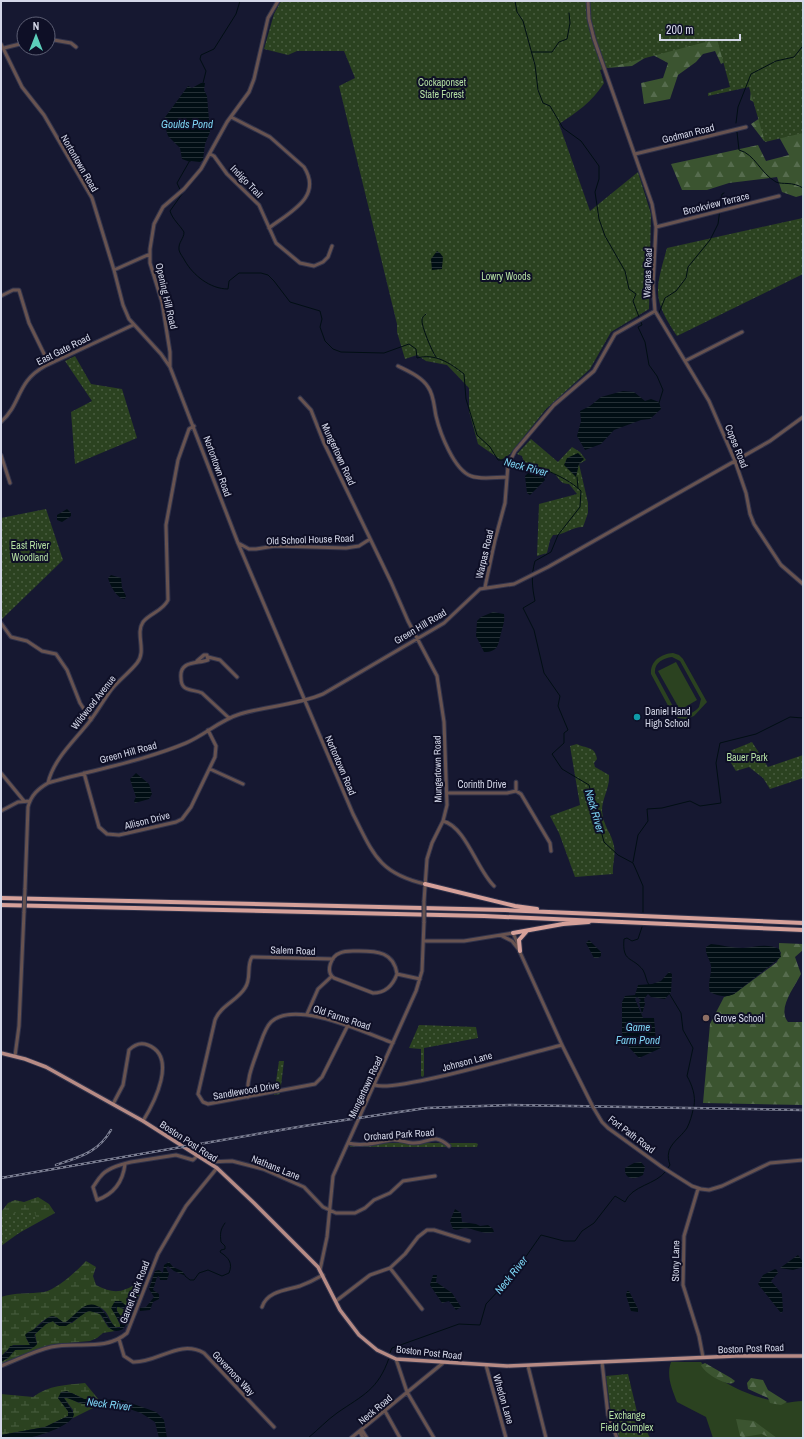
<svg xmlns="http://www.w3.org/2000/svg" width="804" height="1439" viewBox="0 0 804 1439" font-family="'Archivo Narrow',sans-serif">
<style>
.grass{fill:#2b4220;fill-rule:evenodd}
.forest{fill:url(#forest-firs)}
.wetland{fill:url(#wetland-marsh)}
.park{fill:url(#park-dots)}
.water{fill:url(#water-rules)}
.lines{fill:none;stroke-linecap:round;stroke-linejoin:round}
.stream{stroke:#010e14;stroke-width:1}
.minor-casing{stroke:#31334b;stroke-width:5}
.major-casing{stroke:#31334b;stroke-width:5.5}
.highway-casing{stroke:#31334b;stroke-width:6}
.minor{stroke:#685350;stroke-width:3}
.major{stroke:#b78b85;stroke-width:3.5}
.highway{stroke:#d6a19a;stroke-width:4}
.rail-casing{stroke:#7d8094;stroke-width:2.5}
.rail{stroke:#0e0f26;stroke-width:1;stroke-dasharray:3;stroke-linecap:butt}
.minor-bridge-casing{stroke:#31334b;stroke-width:5;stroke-linecap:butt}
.minor-bridge{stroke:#685350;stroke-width:3}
.culture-dot{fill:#0f9aa8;stroke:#0e0f26;stroke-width:1.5}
.education-dot{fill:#8d6e63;stroke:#0e0f26;stroke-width:1.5}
.labels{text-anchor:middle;stroke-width:4;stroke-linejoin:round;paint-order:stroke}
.park-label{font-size:10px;fill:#b4dfa2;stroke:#0e0f26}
.street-label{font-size:10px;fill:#d4d7e8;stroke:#0e0f26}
.poi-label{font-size:10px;fill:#d4d7e8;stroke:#0e0f26;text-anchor:start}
.water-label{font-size:11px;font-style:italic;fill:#7cd2f1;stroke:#0e0f26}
</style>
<defs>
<pattern id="forest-firs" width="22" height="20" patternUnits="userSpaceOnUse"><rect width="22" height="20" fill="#3b5430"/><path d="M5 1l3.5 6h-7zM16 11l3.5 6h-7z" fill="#566c4e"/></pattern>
<pattern id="wetland-marsh" width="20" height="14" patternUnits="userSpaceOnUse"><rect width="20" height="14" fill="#2b4220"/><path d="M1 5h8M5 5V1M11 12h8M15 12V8" fill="none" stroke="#495d40"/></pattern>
<pattern id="park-dots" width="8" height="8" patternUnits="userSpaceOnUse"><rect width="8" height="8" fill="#2b4220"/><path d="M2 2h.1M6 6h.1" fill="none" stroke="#495d40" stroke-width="1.8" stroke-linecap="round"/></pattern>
<pattern id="water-rules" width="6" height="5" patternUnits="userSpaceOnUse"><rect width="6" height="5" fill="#010e14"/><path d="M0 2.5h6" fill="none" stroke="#253036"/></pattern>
</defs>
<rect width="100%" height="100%" fill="#161831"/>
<path class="grass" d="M673,653L679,655L683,659L707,702L694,716L686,719L678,718L672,713L651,674C650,661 661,654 673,653ZM672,657L680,661L701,699L699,707C693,714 683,718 676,712L655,673C654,663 663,658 672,657Z
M676,662L697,700L680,710L658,671Z
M671,1362H701C717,1383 752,1397 778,1402C786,1404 795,1401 803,1401V1438H713L706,1417L677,1402C672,1389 666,1376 671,1362Z"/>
<path class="forest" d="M803,1L732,58L721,64L715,51L703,54L696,62L678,75L670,99L644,104L641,83L663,78L668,63L651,54L632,66L607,68L593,29Z
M803,65V195L796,197L782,192L777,177L729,183L707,190H682L671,164L758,145L766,161L789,155L779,137L764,141L751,124L760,118L756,103L750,100L752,80Z
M779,943L803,944V950L795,957L801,974C794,988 777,1009 788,1022H803V1105L703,1103L710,1024L724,997L734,994L777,962L781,953L779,949Z
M705,1363L731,1378L735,1381L733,1383C726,1386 704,1373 701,1365Z
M751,1378L763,1380L768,1390L787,1402L781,1405L770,1403L768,1398L748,1389L747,1383Z
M736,1419L754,1421L777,1438H770L762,1434L743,1437L740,1436Z"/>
<path class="wetland" d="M38,1197L49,1204L55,1213L1,1243V1212L8,1203L15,1200L24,1202Z
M86,1261L96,1267L93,1276L96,1285C114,1294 121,1293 138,1283L143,1285L134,1308L115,1301V1314L121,1327H115C111,1323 109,1316 105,1311C92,1297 76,1314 66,1322L63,1323C61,1321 58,1318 56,1317C46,1313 32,1332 26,1338L30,1345H13L1,1356V1297C15,1292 30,1294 44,1292C56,1290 78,1270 86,1261Z
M117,1306L125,1310H134L127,1326L117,1311Z
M91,1311L100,1314L108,1327L115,1331L103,1333L97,1338L90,1341L57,1344L46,1347L1,1364V1362L8,1358L15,1350L31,1349L37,1344L35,1334L46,1324L53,1321L57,1325L72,1323L85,1312Z
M85,1383L99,1400L84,1399L72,1393H61L58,1398L68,1411V1416L45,1427L1,1435V1394L33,1397C49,1385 66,1385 85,1383Z
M64,1398H69L79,1403L99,1405L73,1418V1410Z"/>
<path class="park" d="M281,1H803V133L765,142L749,87L708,96V93L730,87L717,39L600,70L604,83C592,102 577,112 559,124L590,211L638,172L651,214L649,309L611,332L590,369L546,409L510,454L501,460L478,444L469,411V388L447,365L426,361L417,355L405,359L397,332V324L339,86L355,78L344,51H297L288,55L264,49L274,14Z
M803,218V274L677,336C652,298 655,291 667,248Z
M75,356L91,384L122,389L137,438L75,464L71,412L92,401L65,361Z
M531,439L558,462L572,447L580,452L586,460L579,464L588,503V513L583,527C571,527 565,535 553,535L550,540L547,553L537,556L539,504L577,494L569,484C561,484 560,480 555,474L542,470L536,465L524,462L522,456L517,454Z
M46,509L63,560L1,620V518Z
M752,742L768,767L803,755V778L770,789L763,778L749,767L736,771L725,753Z
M577,744C585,749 595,745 597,759L594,763L595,767L609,775C610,788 602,798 602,811C603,826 612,834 614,846C616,856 612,865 613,874L575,877L559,833L550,816L580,805L570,746Z
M419,1025L476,1027L478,1038L424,1048V1075L423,1077L421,1076V1049L409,1048Z
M279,1061H284L280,1094L274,1095Z
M348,1143H476L478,1144L477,1147H350Z
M34,1211L37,1220L1,1246V1215Z
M628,1374L637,1412L650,1438H619L612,1421L606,1376Z"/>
<path class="water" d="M201,83H205L204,90L207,96L210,132L205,144L203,160L200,162L191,161L190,162L182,159L180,148L168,136L163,120L188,86L192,88Z
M437,251L440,253L443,257L442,269L432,270L431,259Z
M623,391L634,392L645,401L651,399L659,402L661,409L650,419L641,420L614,430L601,444L585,450L577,436L581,421L580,411L590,406L601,397Z
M578,453L584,459L579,464L576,477L564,465L567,458Z
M528,473H533L544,478L545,480L530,495L527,493L525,476Z
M67,509L71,513V516L62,522L57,520V515Z
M111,575L121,578L122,588L126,596L125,599C117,599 110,585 108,578Z
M493,612L504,614C505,622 503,625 501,633C498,644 499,652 484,652L476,636L477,621L481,617Z
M136,773L149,784L152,794L149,799L135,803L134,801L136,797L130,779Z
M589,940L601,952V956L598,958H594L586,943Z
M711,944C722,945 733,948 743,948C755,947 768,943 779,949L781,957L734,994C725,998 718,996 710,992C707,983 712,974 711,966C710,959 705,955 706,947Z
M669,972L672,974L671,992L665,999L651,997L648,994L644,999L645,1004L642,1014L639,1002L641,1000L637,997L635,999L643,1018H654L656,1041L661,1048L639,1058L624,1042L622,1033V1002L625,996L635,995L638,985L652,984L661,981Z
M641,1162L645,1167L643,1175C635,1180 624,1180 625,1168L634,1163Z
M455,1209L461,1213L462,1222L476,1224L480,1226L488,1225L493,1229L494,1232C484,1235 475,1229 466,1228C461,1228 458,1231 453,1229L450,1221Z
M798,1255L803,1262V1267L793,1270L780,1268Z
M169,1262L173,1267L182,1271L186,1276L174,1271L168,1266L166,1268L169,1274L167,1280H160L159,1276L157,1277L153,1290L159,1294V1299L153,1302L150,1310L140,1311V1308L146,1307L154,1297L149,1289L155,1271L159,1270L163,1273L164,1265Z
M775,1269L777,1270L778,1273L771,1281L782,1294L783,1311L781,1313L758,1284L763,1275Z
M433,1275H437L436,1282L452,1293L461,1307L456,1310L449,1301L442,1303L430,1285Z
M629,1291L638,1309V1312L631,1311L626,1295L627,1291Z
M115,1301H121L127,1307L134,1308V1310L129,1311L120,1307H116L117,1311L126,1323C125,1326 124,1329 121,1330C108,1335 107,1319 100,1314C97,1313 91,1311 88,1311L66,1326H59L53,1321L46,1324L34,1335L37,1344C32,1351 23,1349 15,1350L8,1358L1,1362V1356L6,1353L10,1346L30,1345L25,1335C28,1331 32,1331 36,1328C49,1319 48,1310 63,1322H66C72,1318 77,1311 83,1307C104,1295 108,1329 120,1328V1323L111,1308Z
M67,1391L84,1399L122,1400L156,1412L164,1420L167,1438H159L155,1422L141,1413L115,1404H83L67,1398H64L74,1414C73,1425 42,1435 32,1437C23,1439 11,1438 1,1438V1435L45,1427L68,1416V1411L58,1398L61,1392Z"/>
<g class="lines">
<path class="stream" d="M515,1L517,12L523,21L535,65L538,90L543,103L550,106L563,128L581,141L599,166V179L595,192L599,219L605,236L625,271L629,289L636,294L633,301L642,325L638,327L645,342L649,365L657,376L663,390L659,403
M532,52H552L559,42L567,39L570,23L569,13
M203,83L206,71L200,59L201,55L214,49L236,14L240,1
M736,123L738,107L751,74L776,61L794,57L802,47
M737,132L739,150C755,154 760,173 776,182C783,185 792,181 803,188
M189,162L177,183L182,194L170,211C173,220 179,224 184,232C184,239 178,242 179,250C180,254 183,257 185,261C193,275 210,289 228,289L229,281L239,273H261L268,275L274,281L290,302L320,311L322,319L320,327L325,341L333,349L341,352L384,353L409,344L416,349L417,358C435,353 450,363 464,374L466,399L477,435L490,447L498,460C522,459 564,474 581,491L580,507L558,535L551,552L535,561C531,575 532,587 535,601L523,608L534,630L544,673L560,696L558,706L568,730L564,733V743L552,754L562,769L589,785L604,842L618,855L633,863L637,872L643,886V912
M659,313L665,298L676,291L686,278L688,267L710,240L718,224L722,194L724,193
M426,314C424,316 422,317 422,320C421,325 432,352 436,357
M577,477L578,488
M633,862L638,835L648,821L647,809L662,808L690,801L700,806L721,803L716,763L720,743L756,734L790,717L803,718
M642,927L638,939L632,941L627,938L624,939C622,963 632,956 643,970C646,975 646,981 649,985
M669,993L681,1013L683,1030L693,1048L687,1076C692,1085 696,1096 694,1106
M668,1168L670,1165C663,1146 679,1140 687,1128C690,1122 692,1115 693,1110
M185,1276L190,1280H194L199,1273L208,1270L222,1276L229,1273C233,1263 229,1258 220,1252L221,1250L225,1249V1246L221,1242C220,1234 220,1230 225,1223
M389,1355L392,1348L459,1324L480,1325L486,1304L513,1275L541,1235L564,1241H575L582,1231L594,1223L615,1196L625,1202C632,1185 656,1185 666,1171
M308,1438C318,1430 327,1420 337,1413C363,1395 378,1390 389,1358"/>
<defs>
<path id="minor" d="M48,39L71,43L76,47
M1,44L22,87L44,115L92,198L114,270L123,305L129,319L161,354L170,367L238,543L353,814C373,853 378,873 425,884
M4,48L24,43
M231,117L270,137L304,167C323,197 290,212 269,228
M210,154L214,156L227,174L259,205L276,243L300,263L314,266L323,262L328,257L332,246
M635,154L746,127
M656,227L779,196
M114,270L150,254
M1,296L13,290H19L29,323L49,364
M655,311L709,401L735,461L746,493L750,514L754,524L781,565L803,584
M685,361L742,332
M398,366C408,371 422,377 428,387C434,395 434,407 436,416C440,433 454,470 471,476C481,480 496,477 507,477
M170,367V352L162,302L150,263V249L154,224L163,207L184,189L201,169L227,122L249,92L254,79L268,18L278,1
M300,398L311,410L324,443L391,582L408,621L437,676L444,722L447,805L443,821L432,843L427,859L424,901
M1,422C22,403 16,382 45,366L133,325
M1,455L10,483
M238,543L249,549H256L275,546L346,548L359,546L370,539
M485,587L495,540L505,503L508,465L515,451L554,405L594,371L615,334L655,311L653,286L656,227L652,204L594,39L589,19L588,1
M1,623L11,637L27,641L42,651L56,654L67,670L80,703L91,720
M208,657L220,660L237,677
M197,661L204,655H207L208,660C198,664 179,660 181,678C181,681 182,685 184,687C188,691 196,690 202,693L229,718
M210,769L243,784
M1,773L24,801
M84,773L99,827L107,834L119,835L176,822L182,819L191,807L215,757L216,746L208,730
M516,782V791
M48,783C53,761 71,744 85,727C95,716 102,702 111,690C119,680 129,673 137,663C147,651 135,634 143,622C150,613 163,611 168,600L166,525L178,460L189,429L194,426
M447,793H507L516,791L521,794L550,843L551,851
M1,811L18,802L30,801
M443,821C466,827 477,870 494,886
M25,889L28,807C31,795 38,789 48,783C93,770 143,761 186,743C205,735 220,720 240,714C267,706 297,705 323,694L444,623L480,589L514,584L548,567L770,441L803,417
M502,936L512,941L520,951
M424,941H464L513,933L518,944
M519,950L562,1045L591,1103
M333,959L252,957C246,966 252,978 245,988C237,1001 221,1005 215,1020L198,1094L203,1102L208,1104L315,1084L322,1077L347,1027
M397,974C393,985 386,993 373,993L334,978C325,972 331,956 340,953C346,950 353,951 359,951C377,951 394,952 397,974L420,979
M307,1014L318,989L331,977
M15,1056L19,1026L24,912
M375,1085C394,1093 533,1052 562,1045
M248,1097C246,1079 253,1064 259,1047C262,1039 265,1028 271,1022C295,999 366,1033 393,1043
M113,1104L123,1085L129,1050C134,1045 141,1042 148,1045C178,1057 154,1103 143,1121
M593,1107L602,1122L608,1128L662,1167L692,1186L701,1189L709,1190L722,1186L770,1163L803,1160
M348,1143C363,1147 377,1142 392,1140C399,1139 407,1143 414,1143C430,1143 433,1132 449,1146
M208,1162L232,1161L263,1169L304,1187L323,1207L336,1213H355L365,1208L374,1200L390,1193L403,1181L435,1176
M125,1164C123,1181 114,1194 97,1200L93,1187C96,1183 98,1179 101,1176C107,1168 122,1164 131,1162L176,1155L193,1160L198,1155
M698,1189L684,1236L683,1285L699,1336L703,1357
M390,1268L422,1309
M320,1270L327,1237L333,1176L416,991L422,971L424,922
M336,1301L370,1275L390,1268L405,1254L418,1237L427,1230H434L469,1241
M262,1307C267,1291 287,1290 300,1286C308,1283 316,1279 323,1275
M119,1339L124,1356L133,1362C158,1363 179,1339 204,1353L274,1427
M396,1359L407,1392L434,1438
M602,1362L608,1415L617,1438
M486,1365L506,1438
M1,1366C17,1360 34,1351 51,1347C76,1341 105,1352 127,1333L158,1254L186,1206L217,1168
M528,1366L546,1438
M385,1411L400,1438
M362,1430L367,1438
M360,1432L363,1438
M351,1438L443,1363"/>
<path id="major" d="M1,1053L25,1059L46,1067L143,1121L217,1168L254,1203L318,1267L340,1310L359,1335L377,1350L396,1359L507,1366L736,1356H803"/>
<path id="highway" d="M425,884L515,906L537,909
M1,898L505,910L803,923
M1,905L484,916L803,930
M513,933L563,924L589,922
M520,951L519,940L526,932"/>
</defs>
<use href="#minor" class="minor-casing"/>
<use href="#major" class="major-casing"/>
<use href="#highway" class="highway-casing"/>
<use href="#minor" class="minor"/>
<use href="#major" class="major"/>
<use href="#highway" class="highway"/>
<defs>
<path id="rail" d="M56,1165C79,1157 98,1153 111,1130
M1,1178L304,1126L426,1108L510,1105L803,1110"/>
</defs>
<use href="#rail" class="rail-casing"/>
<use href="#rail" class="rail"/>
<defs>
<path id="minor-bridge" d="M24,912L25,889
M424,922V901
M591,1103L593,1107"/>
</defs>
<use href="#minor-bridge" class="minor-bridge-casing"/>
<use href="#minor-bridge" class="minor-bridge"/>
</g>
<circle class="culture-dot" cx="637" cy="717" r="4"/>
<circle class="education-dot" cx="706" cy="1018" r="4"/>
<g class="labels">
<g class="park-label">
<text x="442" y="86">Cockaponset<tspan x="442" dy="12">State Forest</tspan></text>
<text x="506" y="280">Lowry Woods</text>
<text x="30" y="549">East River<tspan x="30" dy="12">Woodland</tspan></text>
<text x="747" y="761">Bauer Park</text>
<text x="627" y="1419">Exchange<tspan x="627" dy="12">Field Complex</tspan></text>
</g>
<g class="street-label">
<text transform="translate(688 133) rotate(-14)" y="4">Godman Road</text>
<text transform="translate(80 163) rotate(60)" y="4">Nortontown Road</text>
<text transform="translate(247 181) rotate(46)" y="4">Indigo Trail</text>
<text transform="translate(716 203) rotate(-14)" y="4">Brookview Terrace</text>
<text transform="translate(647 273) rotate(-88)" y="4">Warpas Road</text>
<text transform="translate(167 296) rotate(77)" y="4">Opening Hill Road</text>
<text transform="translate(63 349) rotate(-26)" y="4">East Gate Road</text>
<text transform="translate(737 446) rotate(68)" y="4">Copse Road</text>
<text transform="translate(339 454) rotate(65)" y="4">Mungertown Road</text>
<text transform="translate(218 466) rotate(70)" y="4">Nortontown Road</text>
<text transform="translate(310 539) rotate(-2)" y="4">Old School House Road</text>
<text transform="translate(484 554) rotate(-77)" y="4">Warpas Road</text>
<text transform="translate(420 626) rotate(-31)" y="4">Green Hill Road</text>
<text transform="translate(93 702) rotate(-52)" y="4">Wildwood Avenue</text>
<text transform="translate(128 752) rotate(-15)" y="4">Green Hill Road</text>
<text transform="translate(341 765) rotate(67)" y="4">Nortontown Road</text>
<text transform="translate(437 769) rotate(-91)" y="4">Mungertown Road</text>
<text x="482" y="788">Corinth Drive</text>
<text transform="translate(147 820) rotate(-14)" y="4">Allison Drive</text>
<text transform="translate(293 950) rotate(2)" y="4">Salem Road</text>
<text transform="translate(342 1017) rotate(18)" y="4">Old Farms Road</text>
<text transform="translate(467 1061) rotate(-15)" y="4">Johnson Lane</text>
<text transform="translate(365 1087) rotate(-65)" y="4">Mungertown Road</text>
<text transform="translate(246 1090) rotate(-10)" y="4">Sandlewood Drive</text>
<text transform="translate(399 1134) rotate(-4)" y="4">Orchard Park Road</text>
<text transform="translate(632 1134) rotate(37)" y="4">Fort Path Road</text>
<text transform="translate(189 1141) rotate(33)" y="4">Boston Post Road</text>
<text transform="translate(276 1167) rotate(22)" y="4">Nathans Lane</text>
<text transform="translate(675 1261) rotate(-89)" y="4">Stony Lane</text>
<text transform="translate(134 1292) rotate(-69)" y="4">Garnet Park Road</text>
<text transform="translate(751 1348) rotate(-2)" y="4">Boston Post Road</text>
<text transform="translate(429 1352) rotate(6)" y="4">Boston Post Road</text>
<text transform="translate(234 1373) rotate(47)" y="4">Governors Way</text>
<text transform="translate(504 1399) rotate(74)" y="4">Whedon Lane</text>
<text transform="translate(375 1409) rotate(-40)" y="4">Neck Road</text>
</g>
<g class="poi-label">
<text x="645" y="715">Daniel Hand<tspan x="645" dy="12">High School</tspan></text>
<text x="714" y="1022">Grove School</text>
</g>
<g class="water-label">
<text x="187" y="128">Goulds Pond</text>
<text transform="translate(526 467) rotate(15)" y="4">Neck River</text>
<text transform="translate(595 811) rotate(74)" y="4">Neck River</text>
<text x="638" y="1031">Game<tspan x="638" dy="13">Farm Pond</tspan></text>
<text transform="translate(511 1275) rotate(-51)" y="4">Neck River</text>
<text transform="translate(109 1404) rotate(7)" y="4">Neck River</text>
</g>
</g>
<rect width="804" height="1439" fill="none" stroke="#d4d7e8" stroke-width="4"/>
<g transform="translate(36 36)"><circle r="19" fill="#0e0f26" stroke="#5d5f74"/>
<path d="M0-3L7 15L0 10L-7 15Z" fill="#5cceba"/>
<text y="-6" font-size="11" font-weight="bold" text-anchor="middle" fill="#d4d7e8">N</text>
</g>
<path d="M660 34v6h80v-6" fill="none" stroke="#d4d7e8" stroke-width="2"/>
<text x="666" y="34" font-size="12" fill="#d4d7e8" stroke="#0e0f26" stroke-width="3" paint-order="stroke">200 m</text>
</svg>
